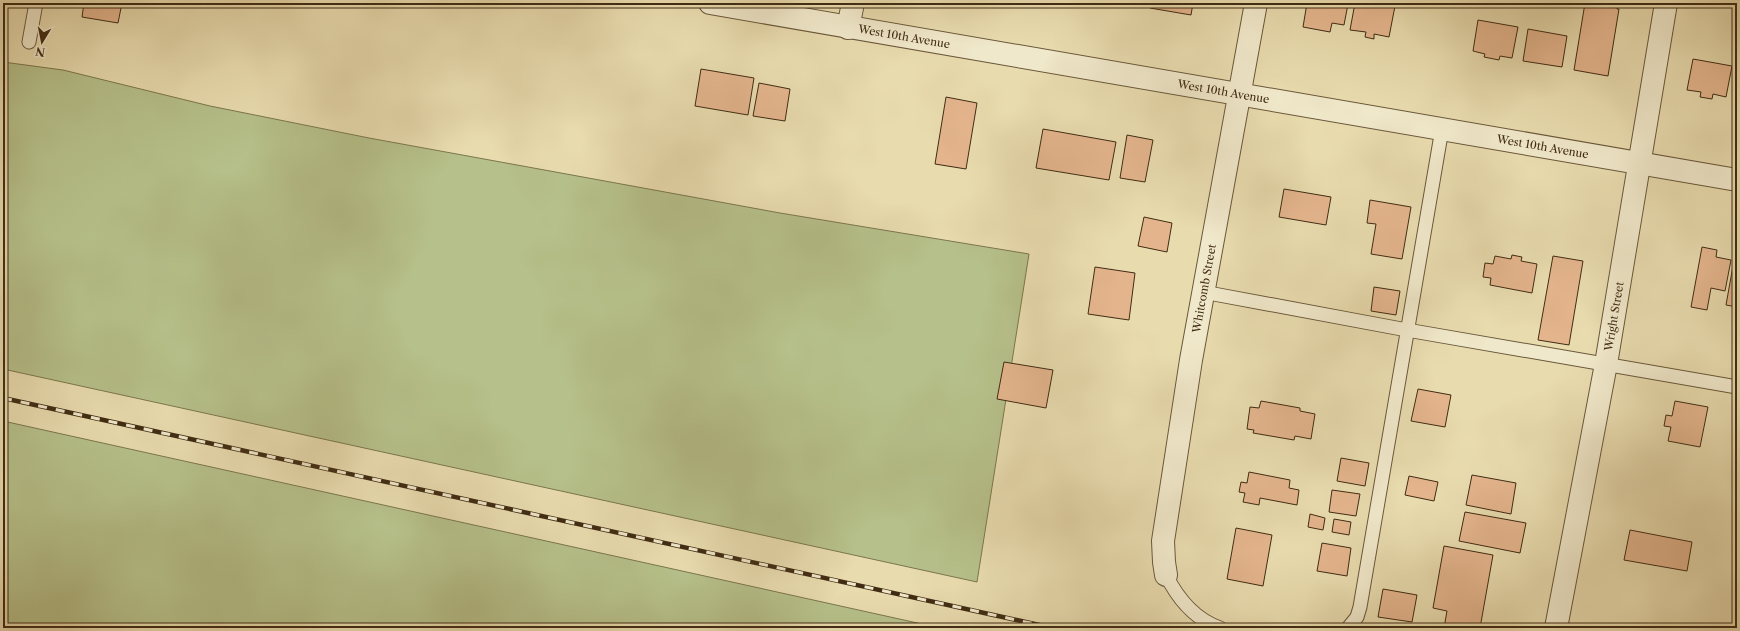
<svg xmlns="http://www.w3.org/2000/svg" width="1740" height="631" viewBox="0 0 1740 631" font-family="'Libre Caslon Text',serif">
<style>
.green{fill:#b6c08a;stroke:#7b764e}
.building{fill:#e4b58d;stroke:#402c13}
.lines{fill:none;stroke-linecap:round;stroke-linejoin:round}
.service-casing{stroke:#6a583a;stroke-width:15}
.minor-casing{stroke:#6a583a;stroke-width:24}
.service{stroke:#f0e8ca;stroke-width:13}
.minor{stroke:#f0e8ca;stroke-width:22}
.rail-casing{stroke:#402c13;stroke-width:4.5}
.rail{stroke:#f0e8ca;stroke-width:3;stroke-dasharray:9;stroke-linecap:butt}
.labels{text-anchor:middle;stroke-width:3.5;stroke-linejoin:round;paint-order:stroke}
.street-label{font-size:11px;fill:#402c13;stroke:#f0e8ca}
</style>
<rect width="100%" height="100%" fill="#e8dbae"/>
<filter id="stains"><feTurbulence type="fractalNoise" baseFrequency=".005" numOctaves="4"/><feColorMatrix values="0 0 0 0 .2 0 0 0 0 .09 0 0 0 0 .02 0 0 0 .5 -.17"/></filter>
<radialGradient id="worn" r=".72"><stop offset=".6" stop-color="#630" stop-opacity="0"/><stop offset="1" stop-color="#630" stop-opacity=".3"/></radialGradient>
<path class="green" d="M3,62L63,70L210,106L369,138L780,213L1029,254L977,582L3,369Z
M3,421L940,628H3Z"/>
<path class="building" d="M84,3H122L118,23L82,17Z
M1151,3H1193L1191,15L1150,8Z
M1307,3L1348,4L1344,25L1332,23L1330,32L1303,27Z
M1355,3H1379L1395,6L1389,37L1374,34V39L1365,37L1366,32L1350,30Z
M1585,3H1618L1617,9H1619L1608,76L1574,70Z
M1724,3H1737V7L1724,5Z
M1478,20L1518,27L1512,58L1500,56L1499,60L1484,57L1485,54L1473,51Z
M1528,29L1567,36L1562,67L1523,61Z
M1693,59L1732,66L1726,97L1713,94L1712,99L1700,97L1701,92L1687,90Z
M701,69L754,78L748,115L695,106Z
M759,83L790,89L785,121L753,116Z
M946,97L977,103L966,169L935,164Z
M1043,129L1116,142L1109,180L1036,168Z
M1127,135L1153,140L1145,182L1120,178Z
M1284,189L1331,197L1326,225L1279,217Z
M1370,200L1411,207L1402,259L1371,254L1376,224L1367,223Z
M1144,217L1172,223L1167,252L1138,246Z
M1702,247L1717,250L1716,257L1731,260L1725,291L1711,288L1707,310L1691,307Z
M1736,249H1737V307L1726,305Z
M1512,255L1522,257L1521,261L1537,264L1532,293L1490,285L1491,278L1483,277L1485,263L1493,264L1495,256L1511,259Z
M1553,256L1583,261L1569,345L1538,340Z
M1095,267L1135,273L1129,320L1088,314Z
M1374,287L1400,291L1396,315L1371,311Z
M1004,362L1053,370L1046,408L997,399Z
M1418,389L1451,395L1445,427L1411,421Z
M1261,401L1300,408V411L1315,414L1311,439L1295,436L1294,440L1253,433L1254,430L1247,429L1250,407L1259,408Z
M1675,401L1708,407L1700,447L1668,441L1671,427L1664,426L1666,415L1672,416Z
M1341,458L1369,463L1365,486L1337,481Z
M1249,472L1290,480L1289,488L1299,490L1297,505L1260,498L1259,505L1243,502L1245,493L1239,492L1241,482L1247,483Z
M1472,475L1516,483L1511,514L1466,505Z
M1409,476L1438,482L1434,501L1405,495Z
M1332,490L1360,494L1356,516L1329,512Z
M1465,512L1526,523L1520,553L1459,541Z
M1310,514L1325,518L1323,530L1308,527Z
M1334,519L1351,522L1349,535L1332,532Z
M1236,528L1272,535L1263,586L1227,579Z
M1630,530L1692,542L1687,571L1624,560Z
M1322,543L1351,548L1347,576L1317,571Z
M1444,546L1493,555L1480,628H1444L1447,611L1433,608Z
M1383,589L1417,595L1412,622L1378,617Z"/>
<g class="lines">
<defs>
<path id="service" d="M29,42L36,3
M1203,292L1407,330L1737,387
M1166,575C1178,599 1194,619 1220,628
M1348,628L1357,617L1360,607L1442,129"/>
<g id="minor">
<path id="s1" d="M710,3L1737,180"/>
<path d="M848,28L853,3"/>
<path id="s2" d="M1166,575L1164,562L1163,541L1191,360L1256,3"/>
<path id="s3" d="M1556,628L1606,364L1666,3"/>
</g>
</defs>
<use href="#service" class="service-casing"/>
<use href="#minor" class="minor-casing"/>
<use href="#service" class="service"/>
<use href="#minor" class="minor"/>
<defs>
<path id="rail" d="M3,398L1053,628"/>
</defs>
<use href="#rail" class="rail-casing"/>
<use href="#rail" class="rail"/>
</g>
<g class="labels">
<g class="street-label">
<text dy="4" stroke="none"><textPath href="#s1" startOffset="197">West 10th Avenue</textPath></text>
<text dy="4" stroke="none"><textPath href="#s1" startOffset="521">West 10th Avenue</textPath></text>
<text dy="4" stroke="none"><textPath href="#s1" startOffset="845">West 10th Avenue</textPath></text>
<text dy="4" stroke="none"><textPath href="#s2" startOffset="290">Whitcomb Street</textPath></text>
<text dy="4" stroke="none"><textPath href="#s3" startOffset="317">Wright Street</textPath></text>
</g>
</g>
<rect width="1740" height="631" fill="none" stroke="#e8dbae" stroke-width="16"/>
<rect x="4" y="4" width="1732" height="623" fill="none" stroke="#402c13" stroke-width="2"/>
<rect x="8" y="8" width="1724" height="615" fill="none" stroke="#402c13"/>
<g transform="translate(42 42) rotate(190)" stroke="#f0e8ca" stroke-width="3" paint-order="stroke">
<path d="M0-3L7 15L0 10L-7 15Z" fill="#402c13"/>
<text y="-6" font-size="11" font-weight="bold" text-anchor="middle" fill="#402c13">N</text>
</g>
<rect width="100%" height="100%" filter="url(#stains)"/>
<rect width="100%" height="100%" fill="url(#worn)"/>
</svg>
